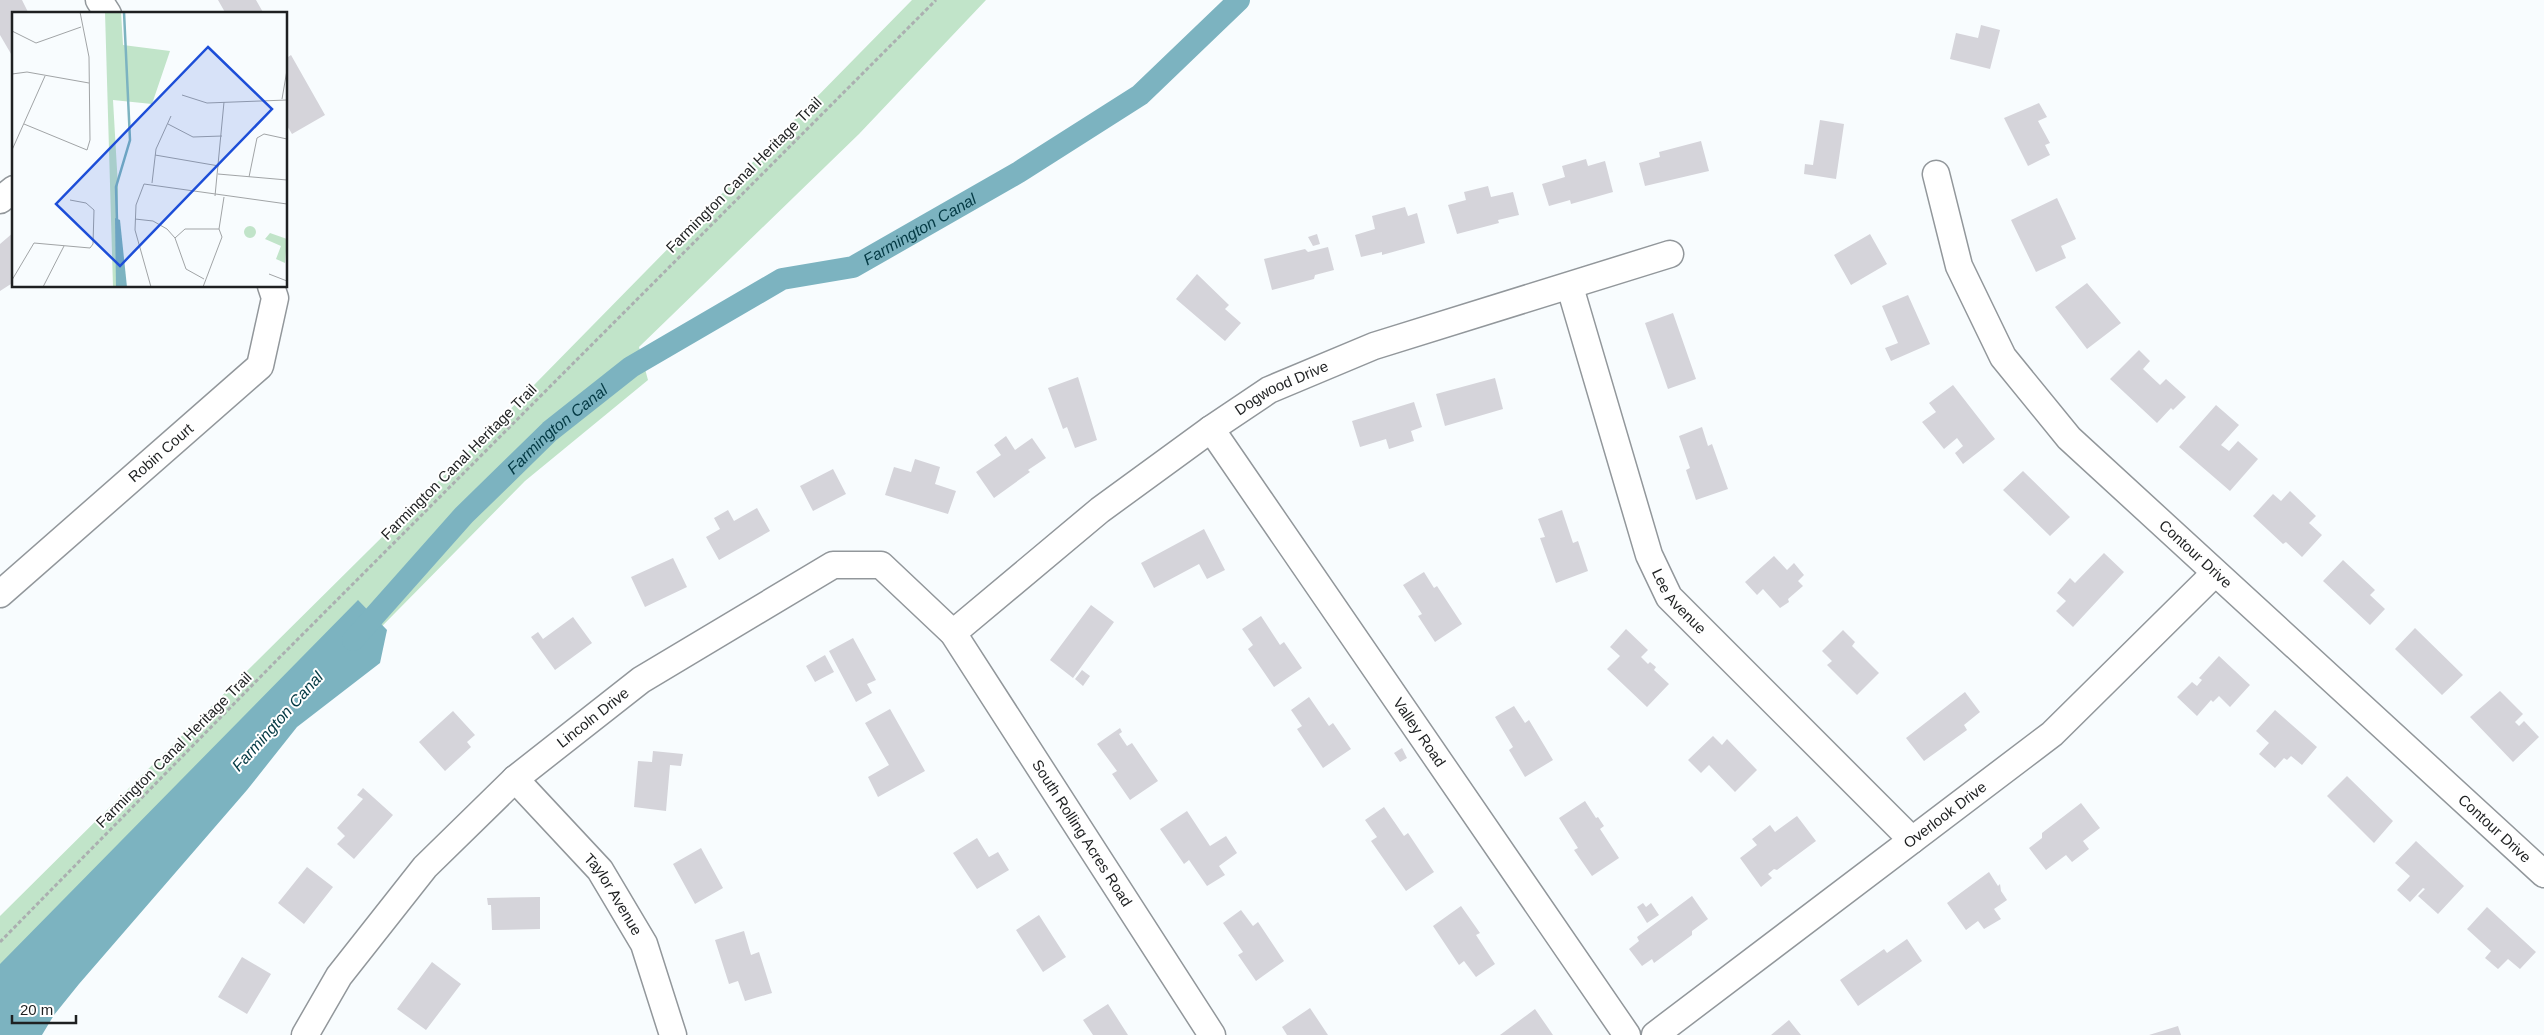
<svg xmlns="http://www.w3.org/2000/svg" width="2544" height="1035" viewBox="0 0 2544 1035" font-family="Helvetica,sans-serif">
<style>
.green{fill:#c1e4c9}
.water{fill:#7cb3c0}
.lines{fill:none;stroke-linecap:round;stroke-linejoin:round}
.canal{stroke:#7cb3c0;stroke-width:22}
.building{fill:#d5d4da}
.minor-casing{stroke:#92979b;stroke-width:29}
.path{stroke:#abafb0;stroke-width:3;stroke-dasharray:4 2.5;stroke-linecap:butt}
.minor{stroke:#fff;stroke-width:26}
.labels{text-anchor:middle;stroke-width:4;stroke-linejoin:round;paint-order:stroke}
.street-label{font-size:15px;fill:#1e2021;stroke:#fff}
.water-label{font-size:16px;font-style:italic;fill:#033943;stroke:#fff}
.inset-river{fill:none;stroke:#7cb3c0;stroke-width:2.5}
.inset-road{fill:none;stroke:#a1a4a6;stroke-width:1}
.view{fill:#1d4ed8;fill-opacity:0.15;stroke:#1d4ed8;stroke-width:2.5}
.inset-edge{fill:none;stroke:#1e2021;stroke-width:2.5}
</style>
<rect width="100%" height="100%" fill="#f8fcfe"/>
<path class="green" d="M912,0H986L859,134L639,347L648,380L525,481L0,1014V916L486,434Z"/>
<path class="water" d="M358,600L387,630L380,663L297,727L247,790L79,984L54,1015L42,1035H0V964Z"/>
<g class="lines">
<path class="canal" id="s1" d="M353,640L464,515L550,431L631,367L782,279L853,267L1019,172L1140,95L1239,0"/>
</g>
<path class="building" d="M0,0H22L29,14H14V59L0,35Z
M218,0H256L264,14H226Z
M1981,25L2000,30L1990,69L1950,59L1956,33L1978,38Z
M286,53L288,57L291,55L325,115L292,134L286,124Z
M2039,103L2047,117L2038,121L2050,143L2045,145L2050,155L2028,166L2004,118Z
M1820,120L1844,124L1836,179L1804,174L1805,164L1813,165Z
M1701,141L1709,171L1645,186L1639,163L1660,157L1659,152Z
M1586,159L1588,166L1605,161L1613,192L1571,204L1570,200L1549,206L1542,184L1565,177L1562,166Z
M1488,186L1491,197L1513,192L1519,215L1498,220L1499,223L1457,234L1448,205L1466,200L1464,192Z
M2057,198L2076,239L2061,246L2066,258L2036,272L2011,220Z
M1405,207L1408,216L1417,213L1425,243L1382,255V252L1361,257L1355,235L1375,229L1372,216Z
M14,232V282L0,291V244Z
M1317,234L1320,244L1313,246L1308,237Z
M1870,234L1887,264L1851,285L1834,255Z
M1328,247L1334,270L1315,275L1314,279L1272,290L1264,259L1305,249L1308,252Z
M1197,274L1229,305L1225,309L1241,323L1225,341L1176,299Z
M2087,283L2121,323L2087,349L2055,307Z
M1908,295L1930,344L1891,361L1885,348L1898,343L1882,306Z
M1673,313L1696,379L1668,389L1645,323Z
M2139,350L2150,361L2143,369L2160,385L2166,379L2186,397L2173,410L2171,408L2157,423L2110,379Z
M1078,377L1097,440L1075,448L1067,427L1063,429L1048,388Z
M1495,378L1503,409L1445,426L1436,394Z
M1953,385L1995,439L1963,464L1955,453L1963,446L1957,438L1944,449L1922,422L1936,412L1929,403Z
M1414,402L1422,427L1411,431L1414,441L1389,449L1386,439L1360,447L1352,421Z
M2216,405L2239,425L2221,445L2229,451L2238,441L2258,459L2230,491L2179,447Z
M1702,427L1708,446L1712,444L1728,489L1696,500L1686,470L1690,468L1679,436Z
M1006,436L1015,450L1032,438L1046,458L1028,470L1030,472L994,498L976,472L1001,455L994,445Z
M915,459L940,467L935,484L956,491L948,514L885,495L894,467L911,472Z
M833,469L846,494L813,511L800,486Z
M2023,471L2070,517L2050,536L2003,490Z
M2290,491L2316,516L2309,523L2322,535L2302,557L2286,542L2283,544L2253,516L2273,494L2281,501Z
M757,508L770,531L719,560L706,537L720,529L714,518L728,510L734,521Z
M1562,510L1573,543L1578,541L1588,571L1556,583L1540,538L1545,537L1538,519Z
M1204,529L1225,570L1207,579L1199,564L1154,588L1141,563Z
M2104,553L2124,572L2073,627L2056,611L2066,601L2057,593L2070,578L2075,583Z
M1774,556L1787,570L1794,563L1804,575L1798,581L1803,586L1788,599L1789,602L1780,608L1763,589L1757,595L1745,582Z
M673,558L687,587L645,607L631,577Z
M2343,560L2375,590L2370,595L2385,609L2370,625L2323,581Z
M1424,572L1434,588L1437,586L1462,624L1435,642L1418,616L1422,614L1403,585Z
M1091,605L1114,622L1073,678L1050,660Z
M1261,616L1280,645L1284,642L1302,668L1274,687L1248,649L1253,645L1242,629Z
M573,617L592,643L555,670L531,637L538,632L543,639Z
M2415,628L2463,675L2442,695L2395,649Z
M1626,629L1648,650L1641,657L1648,664L1650,662L1656,667L1654,670L1669,684L1647,707L1607,669L1620,656L1610,647Z
M1843,630L1855,642L1852,646L1879,673L1857,695L1827,665L1832,661L1822,651Z
M853,638L876,680L867,684L872,693L856,702L829,651Z
M825,655L834,672L815,682L806,666Z
M2219,656L2250,685L2230,707L2219,696L2213,702L2211,700L2197,716L2177,697L2192,682L2197,686L2202,680L2199,678Z
M1082,670L1090,676L1083,686L1075,679Z
M2500,691L2523,714L2515,722L2519,726L2524,721L2539,737L2513,762L2470,717Z
M1965,692L1980,712L1964,725L1967,730L1924,761L1906,738Z
M1309,697L1329,726L1333,723L1351,749L1323,768L1297,729L1302,726L1291,710Z
M1514,706L1525,723L1529,720L1553,760L1525,777L1509,750L1513,747L1495,717Z
M890,709L925,771L878,797L868,777L889,765L865,723Z
M2275,710L2317,747L2302,765L2291,756L2287,760L2284,758L2275,768L2259,754L2269,743L2256,731Z
M453,711L475,735L467,742L471,747L445,771L419,742Z
M1120,728L1122,732L1119,734L1127,746L1132,743L1158,781L1130,800L1112,774L1117,771L1097,744Z
M1713,736L1722,745L1727,739L1757,770L1735,792L1709,765L1701,773L1688,760Z
M1402,748L1407,758L1400,762L1394,753Z
M653,751L683,754L681,766L670,765L666,811L634,807L638,761L652,762Z
M2347,776L2393,821L2374,843L2327,796Z
M363,788L393,815L354,859L337,844L345,836L337,828L363,799L357,795Z
M1585,801L1596,818L1598,817L1604,826L1600,829L1619,858L1592,876L1574,850L1578,848L1559,818Z
M2081,803L2100,828L2083,841L2089,849L2072,862L2066,855L2046,870L2029,848L2042,838V833Z
M1384,807L1404,836L1408,833L1434,872L1406,891L1371,841L1377,837L1365,820Z
M1187,811L1210,846L1226,836L1237,853L1219,866L1225,875L1207,886L1189,860L1184,864L1160,829Z
M1797,816L1816,841L1777,870L1774,869L1768,874L1772,878L1761,887L1740,858L1757,845L1752,839L1770,825L1775,832Z
M977,838L989,857L998,852L1009,870L977,889L953,853Z
M2416,841L2464,886L2438,914L2418,896L2425,889L2423,888L2410,902L2397,890L2410,876L2395,863Z
M701,848L723,888L695,904L673,864Z
M307,867L333,887L304,924L278,903Z
M1989,872L1998,886L2000,884L2001,891L2007,900L1994,909L2001,919L1984,929L1978,921L1966,930L1947,903Z
M1692,896L1708,919L1692,931V935L1654,963L1652,959L1642,966L1629,949L1639,941L1637,937Z
M540,897V929L492,930L491,905H488L487,898Z
M1643,903L1646,907L1651,903L1659,915L1647,923L1637,907Z
M1461,906L1480,933L1476,935L1495,964L1476,977L1464,961L1459,965L1433,926Z
M2487,907L2536,952L2520,969L2508,959L2498,969L2485,958L2491,951L2467,929Z
M1241,910L1253,926L1258,922L1284,961L1256,981L1238,955L1243,952L1223,923Z
M1039,915L1066,957L1043,972L1016,930Z
M744,931L751,955L759,952L772,993L745,1001L738,981L729,984L715,940Z
M1907,939L1922,961L1858,1006L1840,980L1884,949L1887,953Z
M242,957L271,974L247,1014L218,997Z
M432,962L461,984L426,1030L397,1009Z
M1108,1004L1128,1035H1093L1083,1020Z
M1310,1008L1328,1035H1287L1282,1027Z
M1535,1009L1553,1035H1500Z
M1789,1020L1801,1035H1771Z
M2178,1026L2181,1035H2149Z"/>
<g class="lines">
<defs>
<g id="minor">
<path d="M99,0L108,14"/>
<path id="s2" d="M1936,174L1959,266L2003,357L2069,438L2544,874"/>
<path d="M0,200L14,189"/>
<path id="s3" d="M1570,287L1649,555L1669,597L1912,840"/>
<path id="s4" d="M1211,429L1627,1035"/>
<path id="s5" d="M0,594L260,366L275,298L271,286"/>
<path id="s6" d="M953,633L1100,510L1211,429L1269,390L1374,346L1670,254"/>
<path id="s7" d="M515,779L600,870L644,944L673,1035"/>
<path id="s8" d="M305,1035L339,976L425,867L515,779L641,680L833,565H881L953,633L1212,1035"/>
<path id="s9" d="M1655,1035L2052,734L2215,573"/>
</g>
</defs>
<use href="#minor" class="minor-casing"/>
<path class="path" d="M0,942L276,661L936,0"/>
<use href="#minor" class="minor"/>
</g>
<g class="labels">
<g class="street-label">
<text transform="translate(744 175) rotate(-45)" y="5">Farmington Canal Heritage Trail</text>
<text dy="5" stroke="none"><textPath href="#s6" startOffset="411">Dogwood Drive</textPath></text>
<text dy="5" stroke="none"><textPath href="#s5" startOffset="214">Robin Court</textPath></text>
<text transform="translate(459 462) rotate(-45)" y="5">Farmington Canal Heritage Trail</text>
<text dy="5" stroke="none"><textPath href="#s2" startOffset="472">Contour Drive</textPath></text>
<text dy="5" stroke="none"><textPath href="#s3" startOffset="335">Lee Avenue</textPath></text>
<text dy="5" stroke="none"><textPath href="#s8" startOffset="432">Lincoln Drive</textPath></text>
<text dy="5" stroke="none"><textPath href="#s4" startOffset="368">Valley Road</textPath></text>
<text transform="translate(174 750) rotate(-45)" y="5">Farmington Canal Heritage Trail</text>
<text dy="5" stroke="none"><textPath href="#s9" startOffset="364">Overlook Drive</textPath></text>
<text dy="5" stroke="none"><textPath href="#s2" startOffset="878">Contour Drive</textPath></text>
<text dy="5" stroke="none"><textPath href="#s8" startOffset="1102">South Rolling Acres Road</textPath></text>
<text dy="5" stroke="none"><textPath href="#s7" startOffset="152">Taylor Avenue</textPath></text>
</g>
<g class="water-label">
<text dy="6" stroke="none"><textPath href="#s1" startOffset="714">Farmington Canal</textPath></text>
<text dy="6" stroke="none"><textPath href="#s1" startOffset="294">Farmington Canal</textPath></text>
<text transform="translate(277 721) rotate(-48)" y="6">Farmington Canal</text>
</g>
</g>
<g transform="translate(12 12)">
<rect width="275" height="275" fill="#f8fcfe"/>
<path d="M93,0H109L111,33L158,39L140,92L101,88L106,175V275H101ZM232 220a6 6 0 1 1 12 0a6 6 0 1 1-12 0ZM258,221L275,227L273,251L264,247L269,234L253,227Z" fill="#c1e4c9"/>
<path d="M103,206L108,208L115,275H104Z" fill="#7cb3c0"/>
<path class="inset-river" d="M105,209L104,175L118,128L112,0"/>
<path class="inset-road" d="M0,19L24,31L69,15M0,62L15,60L77,71M170,83L195,91L275,88M270,87L275,58M12,112L75,138L78,128L77,45L68,0M156,112L181,125L210,124M0,138L33,64M143,143L207,154M206,162L275,168M237,165L245,126L252,122L275,127M140,171L144,137L159,104M203,184L212,90M123,207L141,209L155,217L163,226L174,257L192,267M207,217L212,185M163,226L173,217H207M257,262L275,269M0,268L22,231L78,236L81,232L82,198L74,191L58,188M31,275L52,234M139,275L123,218L124,193L132,172L275,192M191,275L210,225L207,217"/>
<path class="view" d="M196,35L260,97L108,254L44,192Z"/>
<rect width="275" height="275" class="inset-edge"/>
</g>
<path d="M12 1015v8h64v-8" fill="none" stroke="#1e2021" stroke-width="2.5"/>
<text x="20" y="1015" font-size="15" fill="#1e2021" stroke="#ffffff" stroke-width="4" paint-order="stroke">20 m</text>
</svg>
